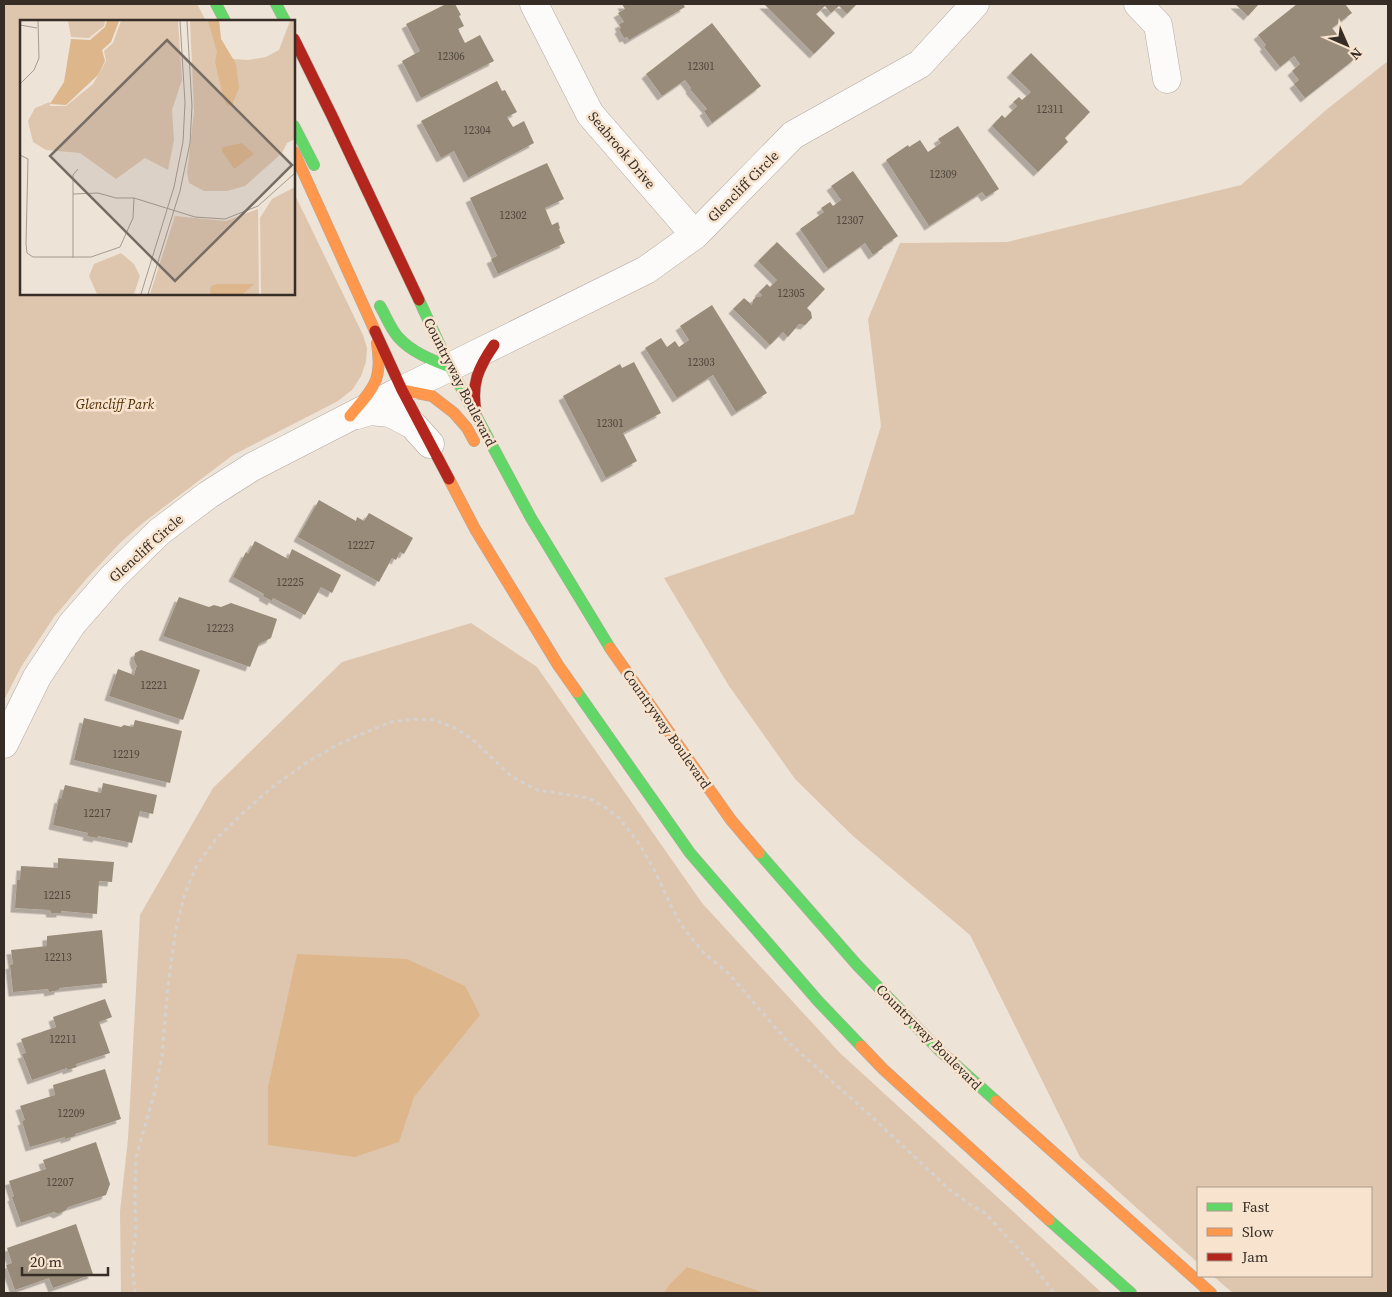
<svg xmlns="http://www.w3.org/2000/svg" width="1392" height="1297" viewBox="0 0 1392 1297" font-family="'Source Serif 4',serif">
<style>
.green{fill:#dec6ae}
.water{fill:#ddb68c}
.building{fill:#998b7a;filter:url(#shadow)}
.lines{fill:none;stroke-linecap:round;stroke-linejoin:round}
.street-casing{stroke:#b2a9a0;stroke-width:29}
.fast-casing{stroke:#b2a9a0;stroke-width:12}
.slow-casing{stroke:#b2a9a0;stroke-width:12}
.jam-casing{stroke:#b2a9a0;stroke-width:12}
.path{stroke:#d4d1ce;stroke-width:3;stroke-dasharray:4 4;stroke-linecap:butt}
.street{stroke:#fcfbf9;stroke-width:28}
.fast{stroke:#63d668;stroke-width:11}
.slow{stroke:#ff974d;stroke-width:11}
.jam{stroke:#b3261e;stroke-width:11}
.labels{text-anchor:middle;stroke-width:5;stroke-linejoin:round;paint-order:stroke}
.number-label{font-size:11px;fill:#4f453b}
.street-label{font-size:14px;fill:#362e26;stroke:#f7e3ce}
.park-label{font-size:14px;font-style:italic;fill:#4d2c00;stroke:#f7e3ce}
.inset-road{fill:none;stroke:#a49b90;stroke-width:1}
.view{fill:#766d64;fill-opacity:0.15;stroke:#766d64;stroke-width:2.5}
.inset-edge{fill:none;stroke:#362e26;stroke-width:2.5}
</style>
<defs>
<filter id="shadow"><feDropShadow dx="-4.5" dy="4.5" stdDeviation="0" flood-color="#0004"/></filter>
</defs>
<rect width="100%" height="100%" fill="#eee3d7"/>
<path class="green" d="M4,4H197L206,21H21V294H294V193L363,335L367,348L366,362L361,376L353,389L338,401L233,455L144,522L121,542L88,577L54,617L21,667L4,700Z
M1388,61V1293H1233L1213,1276H1371V1188H1198V1263L1080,1157L970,935L853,836L795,779L729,686L664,578L854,514L881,426L868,319L900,243L1007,242L1241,185L1326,110Z
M471,623L537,667L702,903L840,1053L1102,1293H121L120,1211L128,1139L140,915L213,788L342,662Z"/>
<path class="water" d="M297,954L407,959L465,986L480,1015L414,1097L399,1142L355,1157L268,1145V1087Z
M687,1267L765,1293H766H664L669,1285Z"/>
<path class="building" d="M446,4H455L461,15L459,16L464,26L458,29L465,43L480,35L494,61L421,98L402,61L420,51L406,24Z
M622,4H683L685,7L629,40L627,37L624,38L619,29L621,28L619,24L624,22L618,13L625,9Z
M764,4H857L847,14L839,6L831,13L825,6L816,14L835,33L814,54Z
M1235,4H1259L1248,16Z
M1297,4H1345L1352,13L1332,28L1356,58L1305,98L1294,84L1299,80L1292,71L1300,64L1294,56L1280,67L1264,47L1266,45L1258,35Z
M712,23L761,86L712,123L704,111L707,109L690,89L691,88L685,80L662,96L646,74Z
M1031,53L1090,112L1065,138L1068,142L1038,172L992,126L1002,115L1005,118L1017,106L1013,102L1019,97L1022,100L1031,92L1011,73Z
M497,81L502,91L505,90L517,112L507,117L513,127L524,121L534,143L468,178L454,151L441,158L421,121Z
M958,126L999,189L986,197L982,192L929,226L886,160L908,145L909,147L920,140L928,152L941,143L938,139Z
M547,163L564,199L545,208L552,225L558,222L560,228L559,229L565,243L498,274L491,259L497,256L470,198Z
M853,171L898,236L882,247L883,248L873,255L865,243L828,269L800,229L824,212L821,208L830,202L833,206L841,200L831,186Z
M777,242L825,289L807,308L811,312L812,318L805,325L799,324L788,337L783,332L770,345L733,309L744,298L752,305L753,300L756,297H760L762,295L759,292L767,284L770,287L777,280L758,261Z
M712,305L767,393L736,412L713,375L677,398L645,348L661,338L667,347L675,341L679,347L689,340L680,326Z
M634,362L661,413L623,433L637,461L606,478L563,396L620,364L622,368Z
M319,500L356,521L357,517L364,521L369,513L413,538L404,554L400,552L396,560L392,558L379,582L298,537Z
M255,541L288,559L292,549L341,575L332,593L321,587L305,615L273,598L272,601L263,596L264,594L233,577L246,552L248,554Z
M179,597L209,607L214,605L221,607L231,603L277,619L271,638L259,644L250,667L163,636Z
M141,650L200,670L183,720L109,696L118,669L134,675L137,665H136L134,659L135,653Z
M84,718L121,727L124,725L133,727L135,720L182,731L170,783L74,760Z
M103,783L157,795L153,814L140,811L132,843L98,836L97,838L87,836L88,833L53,825L59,798L61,799L65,785L101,793Z
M58,858L114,862L112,882L99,881L97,914L61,911V913H51L50,910L15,908L17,880H20L21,866L58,868Z
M102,930L107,983L59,988V990L49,992L48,989L13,992L10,965L13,964L11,950L47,946V936Z
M105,999L112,1017L99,1022L110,1053L76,1064L77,1067L67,1070V1068L32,1080L22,1054L26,1053L21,1039L56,1027L53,1017Z
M105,1069L121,1119L75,1134V1136L65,1139V1137L30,1147L22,1121L25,1120L20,1106L55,1095L53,1085Z
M96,1142L110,1184L106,1195L68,1207L66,1210L58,1214L54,1212L21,1223L12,1197L14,1196L9,1181L46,1169L43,1160Z
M76,1224L93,1274L53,1288L49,1278L15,1290L6,1265L12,1263L7,1248Z"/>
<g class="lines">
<defs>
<path id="street" d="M534,4L590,114L695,235
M1138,4L1158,25L1167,79
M357,415L370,411L390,413L413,425L430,444
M4,744L37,677L72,624L112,578L159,532L208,495L252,467L402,390L450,367L646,270L695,235L793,135L920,64L975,4"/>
<path id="fast" d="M216,4L225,21
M276,4L285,21
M294,126L314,165
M419,300L450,367L531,518L610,648
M380,306C386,316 390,328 398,337C411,352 432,360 450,367
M577,692L690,853L818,1001L861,1046
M759,853L857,965L939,1050L996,1101
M1049,1220L1131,1293"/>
<path id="slow" d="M294,152L375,331
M402,390L432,396L454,413L467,428L474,441
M350,416C373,388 383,382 377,343
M449,479L475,529L558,665L577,692
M610,648L731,820L759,853
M861,1046L883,1069L1049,1220
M996,1101L1211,1293"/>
<path id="jam" d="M294,39L332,116L419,300
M375,331L402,390L449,479
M476,412C471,384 478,368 494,345"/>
</defs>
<use href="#street" class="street-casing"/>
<use href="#fast" class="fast-casing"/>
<use href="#slow" class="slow-casing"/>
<use href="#jam" class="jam-casing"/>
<path class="path" d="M135,1293L132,1262L136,1231L135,1198L136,1157L155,1091L162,1056L168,985L176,929L185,893L197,865L216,839L243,813L270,789L306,763L335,746L366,732L391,722L413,719L434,720L455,728L472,739L511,776L537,790L589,798L606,808L618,817L638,842L655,871L671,906L684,929L704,953L728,973L788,1042L872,1117L950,1190L971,1205L985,1213L1032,1264L1054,1293"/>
<use href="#street" class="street"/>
<use href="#fast" class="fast"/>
<use href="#slow" class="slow"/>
<use href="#jam" class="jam"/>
</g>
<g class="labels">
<g class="number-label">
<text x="451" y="60">12306</text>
<text x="701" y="70">12301</text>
<text x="1050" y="113">12311</text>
<text x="477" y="134">12304</text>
<text x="943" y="178">12309</text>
<text x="513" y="219">12302</text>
<text x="850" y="224">12307</text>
<text x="791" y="297">12305</text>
<text x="701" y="366">12303</text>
<text x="610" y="427">12301</text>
<text x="361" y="549">12227</text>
<text x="290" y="586">12225</text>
<text x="220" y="632">12223</text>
<text x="154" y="689">12221</text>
<text x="126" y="758">12219</text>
<text x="97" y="817">12217</text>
<text x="57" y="899">12215</text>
<text x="58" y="961">12213</text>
<text x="63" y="1043">12211</text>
<text x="71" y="1117">12209</text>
<text x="60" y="1186">12207</text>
</g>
<g class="street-label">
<text transform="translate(622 150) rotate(50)" y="5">Seabrook Drive</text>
<text transform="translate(743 186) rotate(-45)" y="5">Glencliff Circle</text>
<text transform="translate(460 382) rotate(63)" y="5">Countryway Boulevard</text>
<text transform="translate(146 548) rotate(-42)" y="5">Glencliff Circle</text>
<text transform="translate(667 729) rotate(55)" y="5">Countryway Boulevard</text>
<text transform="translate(929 1037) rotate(45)" y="5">Countryway Boulevard</text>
</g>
<g class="park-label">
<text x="115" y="409">Glencliff Park</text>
</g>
</g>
<g transform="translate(20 20)">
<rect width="275" height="275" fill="#eee3d7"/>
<path d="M48,1H85L84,6L69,18L51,17ZM101,1H158L162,60L152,90L154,120L148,150L125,138L96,159L60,133L26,130L13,122L8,101L15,88L30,82V86H46L73,64L86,41L84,31L93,23ZM170,1H199L201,19L213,39L228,40L246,37L259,30L270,1H275V119L267,123L262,133L225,166L207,171H184L169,163L167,153L174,91ZM275,167V274H241L240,198L252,179ZM238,189L239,274H130L155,196L206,201ZM101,233L114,244L120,256L114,274H77L69,256L74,244Z" fill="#dec6ae"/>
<path d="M87,1H99L91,22L82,30L85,41L78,55L46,85L30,84L44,62L51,19L70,20L85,7ZM188,1H199L201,19L216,44L219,68L212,85L207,86L203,76L195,42L197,32ZM222,123L234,134L214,149L202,131L203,127ZM197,264H234L223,274H190L191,266Z" fill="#ddb68c"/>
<path class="inset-road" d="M0,5L17,8M0,64L14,50L19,38L18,1M0,135L8,139L6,224L7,233L13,237H71L100,227L113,198L114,178M53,174L78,173L96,178H114L175,197L205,199L238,186L275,153M53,238V155L58,149M121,274L154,167L163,122L165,83L160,1M128,274L160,171L170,123L172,86L167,1"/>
<path class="view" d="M147,20L272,145L155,261L30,136Z"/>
<rect width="275" height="275" class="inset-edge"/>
</g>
<rect width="1392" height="1297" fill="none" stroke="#362e26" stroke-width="10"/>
<rect x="1197" y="1187" width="175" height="90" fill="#f7e3ce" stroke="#aa9b8b"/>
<rect x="1207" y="1203" width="25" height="8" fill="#63d668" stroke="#aa9b8b"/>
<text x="1242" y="1212" font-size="15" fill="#362e26">Fast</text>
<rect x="1207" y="1228" width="25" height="8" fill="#ff974d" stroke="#aa9b8b"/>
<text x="1242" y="1237" font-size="15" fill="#362e26">Slow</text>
<rect x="1207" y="1253" width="25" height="8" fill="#b3261e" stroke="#aa9b8b"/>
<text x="1242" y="1262" font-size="15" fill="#362e26">Jam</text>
<g transform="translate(1347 45) rotate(135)" stroke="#f7e3ce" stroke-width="4" paint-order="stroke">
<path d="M0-4L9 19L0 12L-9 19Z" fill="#362e26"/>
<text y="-8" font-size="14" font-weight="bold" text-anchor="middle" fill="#362e26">N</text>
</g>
<path d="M22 1267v8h86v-8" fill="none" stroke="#362e26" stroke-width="2.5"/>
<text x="30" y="1267" font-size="15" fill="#362e26" stroke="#f7e3ce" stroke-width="4" paint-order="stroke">20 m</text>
</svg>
